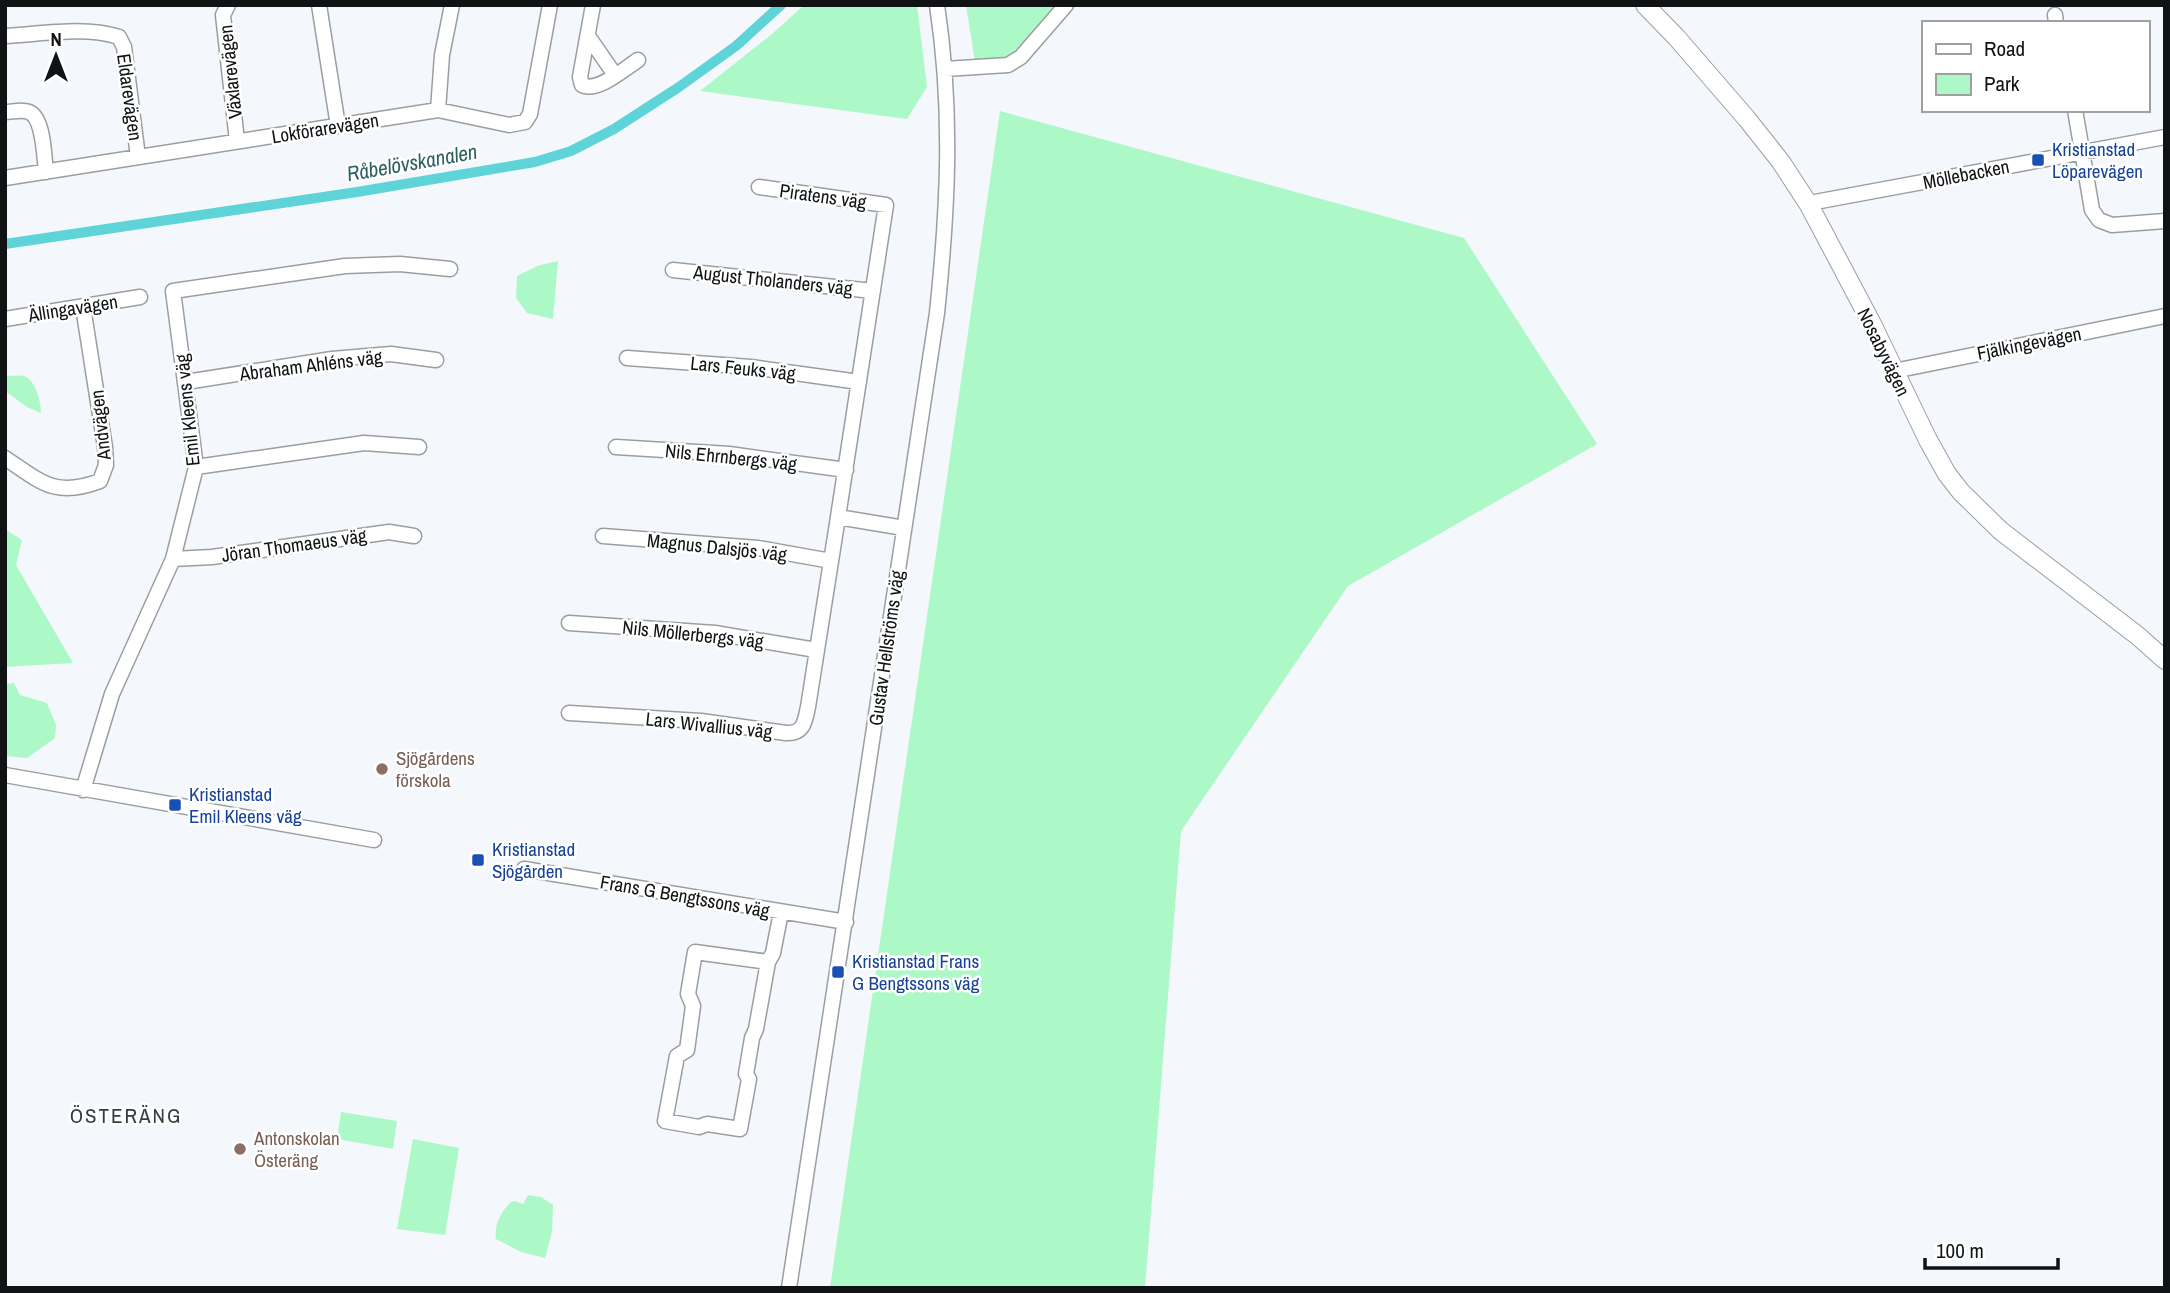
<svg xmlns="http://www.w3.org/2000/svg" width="2170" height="1293" viewBox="0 0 2170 1293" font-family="'Archivo Narrow',sans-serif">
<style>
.green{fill:#adf8c7}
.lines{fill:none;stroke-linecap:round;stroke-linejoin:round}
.canal{stroke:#5ed4d9;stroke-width:10}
.minor-casing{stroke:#9a9ea2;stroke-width:17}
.major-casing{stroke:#9a9ea2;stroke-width:20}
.minor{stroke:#fff;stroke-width:14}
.major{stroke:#fff;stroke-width:18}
.transit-dot{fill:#1a4fb4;stroke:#fff;stroke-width:2.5}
.education-dot{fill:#8d6e63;stroke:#fff;stroke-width:2.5}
.labels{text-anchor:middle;stroke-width:5;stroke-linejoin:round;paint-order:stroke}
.street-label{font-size:19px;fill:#101213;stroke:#fff}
.transit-label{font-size:19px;fill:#164399;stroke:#fff;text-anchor:start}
.education-label{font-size:19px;fill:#785e54;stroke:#fff;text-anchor:start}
.water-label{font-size:21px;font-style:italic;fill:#2d6062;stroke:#fff}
.neighbourhood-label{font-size:21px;letter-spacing:2px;fill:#383c3f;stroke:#fff}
</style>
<rect width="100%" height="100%" fill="#f4f8fc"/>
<path class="green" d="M804,5H917L927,87L907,119L700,91L772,34Z
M966,5H1060L1018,54L975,62Z
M1000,111L1464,238L1597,444L1348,586L1181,831L1145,1288H830Z
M558,261L553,319L527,313L516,298L517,276L540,265Z
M5,376C11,376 18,375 24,376C36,380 41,402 41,413L27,407L5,391Z
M5,529L22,540L16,565L73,663L5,667Z
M14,683L20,695L47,703L56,725L55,738L27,758L5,756V684Z
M341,1112L397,1121L393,1149L337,1139Z
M413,1139L459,1148L445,1235L397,1229Z
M528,1195L541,1197L553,1205L552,1232L545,1258L521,1252L496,1239C494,1225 501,1211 511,1202L515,1201L523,1204Z"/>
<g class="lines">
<path class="canal" d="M5,244L357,192L535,162L571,151L614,129L679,87L736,46L781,5"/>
<defs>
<path id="minor" d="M228,5L223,15L237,141
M319,5L338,126
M593,5L580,77L582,85C597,93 624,69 638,60
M2055,15L2056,23
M5,36C42,34 85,26 119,37L124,47L138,157
M588,36L615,75
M945,69L1008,65L1021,57L1066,5
M438,110L442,55L452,5
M2075,110L2092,210L2099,220L2112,225L2165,221
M5,112C12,112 22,109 29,112C44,118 44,157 46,172
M5,178L438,110L509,125L525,122L530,114L550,5
M759,187L886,205L838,517
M1809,205L1815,202L2165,137
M673,270L873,291
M5,319L140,297
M627,358L751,367L859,382
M1894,371L2165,316
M186,382L332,359L391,354L436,360
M616,447L729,454L846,470
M5,458C41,482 55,498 100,481L106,465L105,447L83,307
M196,467L364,443L419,447
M603,536L758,548L831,561
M173,559L212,557L389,532L414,536
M569,623L715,633L816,650
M569,713L701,721L786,733C804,734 805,721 808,707L838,517L904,528
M5,775L374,840
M83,790L112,694L173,559L196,467L173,291L345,266L400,264L450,269
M524,869L846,922
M768,962L695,952L688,994L693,1006L687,1050L677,1056L665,1121L699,1127L707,1124L740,1129L749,1079L746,1074L752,1038L756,1029L768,962L773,953L781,912
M789,1288L937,313C948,208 953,111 937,5"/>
<path id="major" d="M1645,5L1677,38L1747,119L1781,162L1809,205L1872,324L1928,440L1947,474L1961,492L2001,531L2138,636L2165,660"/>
</defs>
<use href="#minor" class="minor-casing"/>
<use href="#major" class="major-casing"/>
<use href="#minor" class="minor"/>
<use href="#major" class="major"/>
</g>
<g class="transit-dot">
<rect x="2031" y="153" width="14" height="14" rx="3.5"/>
<rect x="168" y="798" width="14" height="14" rx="3.5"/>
<rect x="471" y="853" width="14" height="14" rx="3.5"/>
<rect x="831" y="965" width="14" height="14" rx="3.5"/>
</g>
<g class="education-dot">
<circle cx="382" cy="769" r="7"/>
<circle cx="240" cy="1149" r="7"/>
</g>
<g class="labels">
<g class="street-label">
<text transform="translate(230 72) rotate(-96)" y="7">Växlarevägen</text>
<text transform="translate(130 97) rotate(82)" y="7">Eldarevägen</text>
<text transform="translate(325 128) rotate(-9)" y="7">Lokförarevägen</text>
<text transform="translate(1966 174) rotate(-11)" y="7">Möllebacken</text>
<text transform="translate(823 196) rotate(8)" y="7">Piratens väg</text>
<text transform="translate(773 280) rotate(6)" y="7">August Tholanders väg</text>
<text transform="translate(73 308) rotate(-9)" y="7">Ällingavägen</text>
<text transform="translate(2029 343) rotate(-11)" y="7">Fjälkingevägen</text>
<text transform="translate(1884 352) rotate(64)" y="7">Nosabyvägen</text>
<text transform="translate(311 365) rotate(-7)" y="7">Abraham Ahléns väg</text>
<text transform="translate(743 368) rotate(6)" y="7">Lars Feuks väg</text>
<text transform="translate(187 410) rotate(-96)" y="7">Emil Kleens väg</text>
<text transform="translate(100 425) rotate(-96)" y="7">Andvägen</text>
<text transform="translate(731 457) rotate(6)" y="7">Nils Ehrnbergs väg</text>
<text transform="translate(294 545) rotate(-8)" y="7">Jöran Thomaeus väg</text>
<text transform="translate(717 547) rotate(6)" y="7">Magnus Dalsjös väg</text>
<text transform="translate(693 634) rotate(6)" y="7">Nils Möllerbergs väg</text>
<text transform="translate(886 648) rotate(-82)" y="7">Gustav Hellströms väg</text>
<text transform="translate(709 725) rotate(6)" y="7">Lars Wivallius väg</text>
<text transform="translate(685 896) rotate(10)" y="7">Frans G Bengtssons väg</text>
</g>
<g class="transit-label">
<text x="2052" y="156">Kristianstad<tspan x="2052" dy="22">Löparevägen</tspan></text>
<text x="189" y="801">Kristianstad<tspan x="189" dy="22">Emil Kleens väg</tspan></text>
<text x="492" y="856">Kristianstad<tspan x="492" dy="22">Sjögården</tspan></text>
<text x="852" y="968">Kristianstad Frans<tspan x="852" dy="22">G Bengtssons väg</tspan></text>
</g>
<g class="education-label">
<text x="396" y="765">Sjögårdens<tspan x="396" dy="22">förskola</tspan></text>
<text x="254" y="1145">Antonskolan<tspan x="254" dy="22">Österäng</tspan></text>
</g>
<g class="water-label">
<text transform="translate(412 163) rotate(-10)" y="7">Råbelövskanalen</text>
</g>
<g class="neighbourhood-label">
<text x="126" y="1123">ÖSTERÄNG</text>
</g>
</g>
<rect width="2170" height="1293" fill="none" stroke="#101213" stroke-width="14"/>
<rect x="1922" y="21" width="228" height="91" fill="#ffffff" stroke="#9fa0a1" stroke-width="2"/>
<rect x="1936" y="44" width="35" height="10" fill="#ffffff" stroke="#9fa0a1" stroke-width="2"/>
<text x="1984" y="56" font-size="21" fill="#101213">Road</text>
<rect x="1936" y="74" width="35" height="21" fill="#adf8c7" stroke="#9fa0a1" stroke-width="2"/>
<text x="1984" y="91" font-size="21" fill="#101213">Park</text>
<g transform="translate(56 56)" stroke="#ffffff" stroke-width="5" paint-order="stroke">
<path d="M0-5L12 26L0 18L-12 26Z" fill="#101213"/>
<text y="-10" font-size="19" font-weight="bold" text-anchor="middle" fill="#101213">N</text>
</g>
<path d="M1925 1258v10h133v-10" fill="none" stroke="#101213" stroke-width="3.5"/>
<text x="1936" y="1258" font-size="21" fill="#101213" stroke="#ffffff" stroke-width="5" paint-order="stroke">100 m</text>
</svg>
